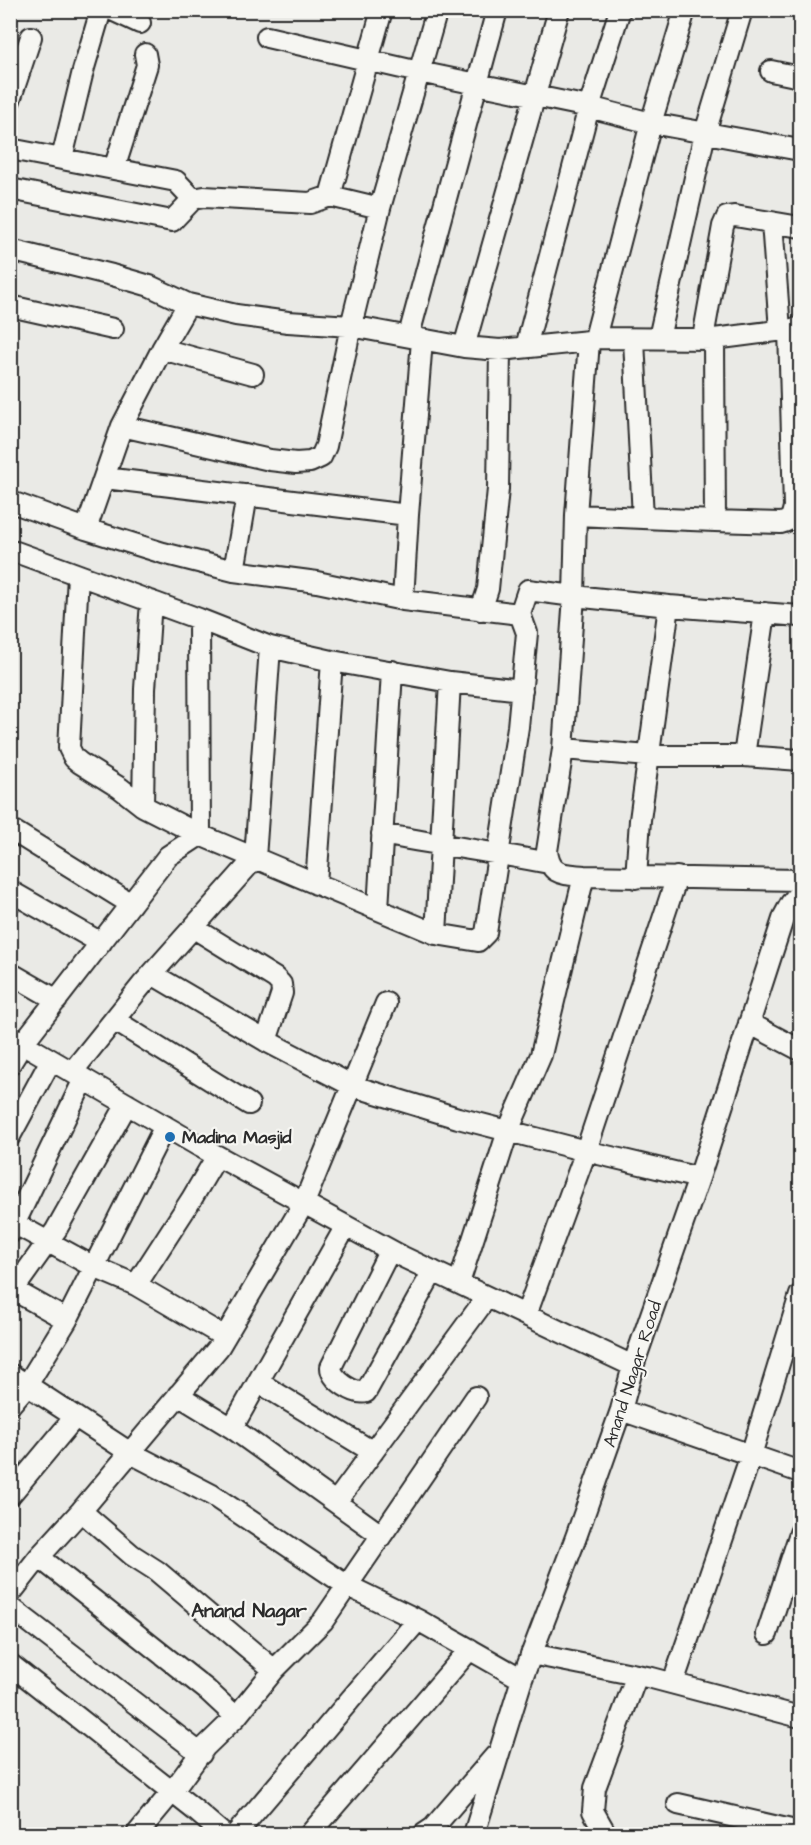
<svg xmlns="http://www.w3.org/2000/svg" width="811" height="1845" viewBox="0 0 811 1845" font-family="'Architects Daughter',sans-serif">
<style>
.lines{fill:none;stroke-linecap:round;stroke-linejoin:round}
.minor-casing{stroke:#2b2b2b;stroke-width:24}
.minor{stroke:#f6f6f2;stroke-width:20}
.poi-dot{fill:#1f6fb2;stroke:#f6f6f2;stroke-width:2}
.labels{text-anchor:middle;stroke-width:4.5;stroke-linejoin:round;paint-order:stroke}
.poi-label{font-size:18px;font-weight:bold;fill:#2b2b2b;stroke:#f6f6f2;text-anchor:start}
.street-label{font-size:18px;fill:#2b2b2b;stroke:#f6f6f2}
.neighbourhood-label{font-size:20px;font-weight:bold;fill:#2b2b2b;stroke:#f6f6f2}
</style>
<rect width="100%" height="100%" fill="#eaeae6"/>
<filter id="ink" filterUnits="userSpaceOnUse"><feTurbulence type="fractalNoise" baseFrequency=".0167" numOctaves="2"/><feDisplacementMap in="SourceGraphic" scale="12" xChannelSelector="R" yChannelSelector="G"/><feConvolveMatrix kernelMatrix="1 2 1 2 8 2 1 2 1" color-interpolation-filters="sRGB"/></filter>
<g filter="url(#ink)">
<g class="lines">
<defs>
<path id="minor" d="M112,10L140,23
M267,37L419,72L589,107L651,123L800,150
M771,71L800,77
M10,100L31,37
M10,149L176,181L193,199
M62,158L83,71L101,10
M114,169L147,65L145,54
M10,189L172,221L193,199L204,197L310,203L330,196
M380,208L330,196L382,10
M772,222L780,330
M10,250L112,275L150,286L188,304L236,315L288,322L351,326L464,347L500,350L589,341L595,338L714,339L800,328
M10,306L113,329
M409,335L497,10
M595,338L651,123L685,10
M659,338L705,133L742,10
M703,338L723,226L727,217L735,216L800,227
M714,339L715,521L781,523C791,521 792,516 794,507L789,329
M422,340L408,515L403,600L520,614L528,590L574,596L576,515L589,341
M634,340L643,518L715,521
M464,347L559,10
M526,347L589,107L620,10
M162,349L253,374
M122,426L270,460L296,463L310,462L321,457L326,446L351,326L380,208L437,10
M105,478L408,515
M17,504L86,529L163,553L234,571L317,582L403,600
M576,515L643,518
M86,529L122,426L162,349L188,304
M16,552L199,619L270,647L332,661L450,682L522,690
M234,571L247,495
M78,575L69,748L74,758L80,763L120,788L143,806
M151,601L145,689L143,806L200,835L199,619
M481,610L488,589L498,489L500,350
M800,616L669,606L574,596L563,749L547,851C550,876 563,874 584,876L800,880
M563,749L649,756H744L800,760
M744,756L765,613
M10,829L131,904
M382,834C438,845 493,852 549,863
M636,878L640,820L669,606
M316,884L332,661
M10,891L101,943
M378,909L392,671
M194,928L275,978L281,984L282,993L266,1041
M436,934L450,682
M10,973L57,1000
M152,974L266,1041L353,1086L458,1118L586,1151L699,1178
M114,1020L249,1104
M749,1023L800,1050
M10,1036L199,1146L403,1257L633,1366
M10,1064L23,1043L168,856L200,835L436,934L478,941L486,933L518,727L527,633L520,614
M72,1072L142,985L255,858L270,647
M10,1136L51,1060
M10,1221L94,1267L136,1285L225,1337
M10,1233L84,1079
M390,1250L331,1367C331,1380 355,1395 366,1392L433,1271
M459,1283L508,1131L541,1055L584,876
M136,1285L191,1200L217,1156
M10,1288L67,1320L165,1126
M14,1289L56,1230L127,1104
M526,1315L586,1151L677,877
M10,1374L129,1452L212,1495L346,1585L418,1620L522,1679
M258,1382L373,1452
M178,1395L232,1428L381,1535
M10,1405L27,1385L67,1320
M621,1410L800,1472
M232,1428L346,1226
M10,1495L75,1417
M336,1502L487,1297
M81,1511L132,1555L157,1571L274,1670
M39,1557L207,1690L236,1717
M10,1594L39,1557L81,1511L219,1347L304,1203L386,1003
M10,1607L201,1754
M767,1634L800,1533
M531,1654L652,1678L800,1717
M10,1664L195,1810L223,1834
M673,1683L751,1455L800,1295
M678,1804L800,1832
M137,1834L172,1792L205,1747L236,1717L274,1670L323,1621L476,1397
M236,1834L418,1620
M310,1834L470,1649
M424,1834L433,1828L495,1756
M474,1834L522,1679L576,1537L621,1410L633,1366L699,1178L784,916L791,903L800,892
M606,1834L593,1811L595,1788L637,1675"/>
</defs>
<use href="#minor" class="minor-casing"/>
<use href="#minor" class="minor"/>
</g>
</g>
<circle class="poi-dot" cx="170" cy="1137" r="6"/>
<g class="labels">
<g class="poi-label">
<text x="182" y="1143">Madina Masjid</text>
</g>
<g class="street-label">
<text transform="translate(632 1374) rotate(-72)" y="6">Anand Nagar Road</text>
</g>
<g class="neighbourhood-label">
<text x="249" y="1617">Anand Nagar</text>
</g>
</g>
<rect width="811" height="1845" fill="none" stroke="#f6f6f2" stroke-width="36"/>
<rect x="18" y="18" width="775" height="1809" fill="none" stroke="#2b2b2b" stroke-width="2" filter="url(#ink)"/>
</svg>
